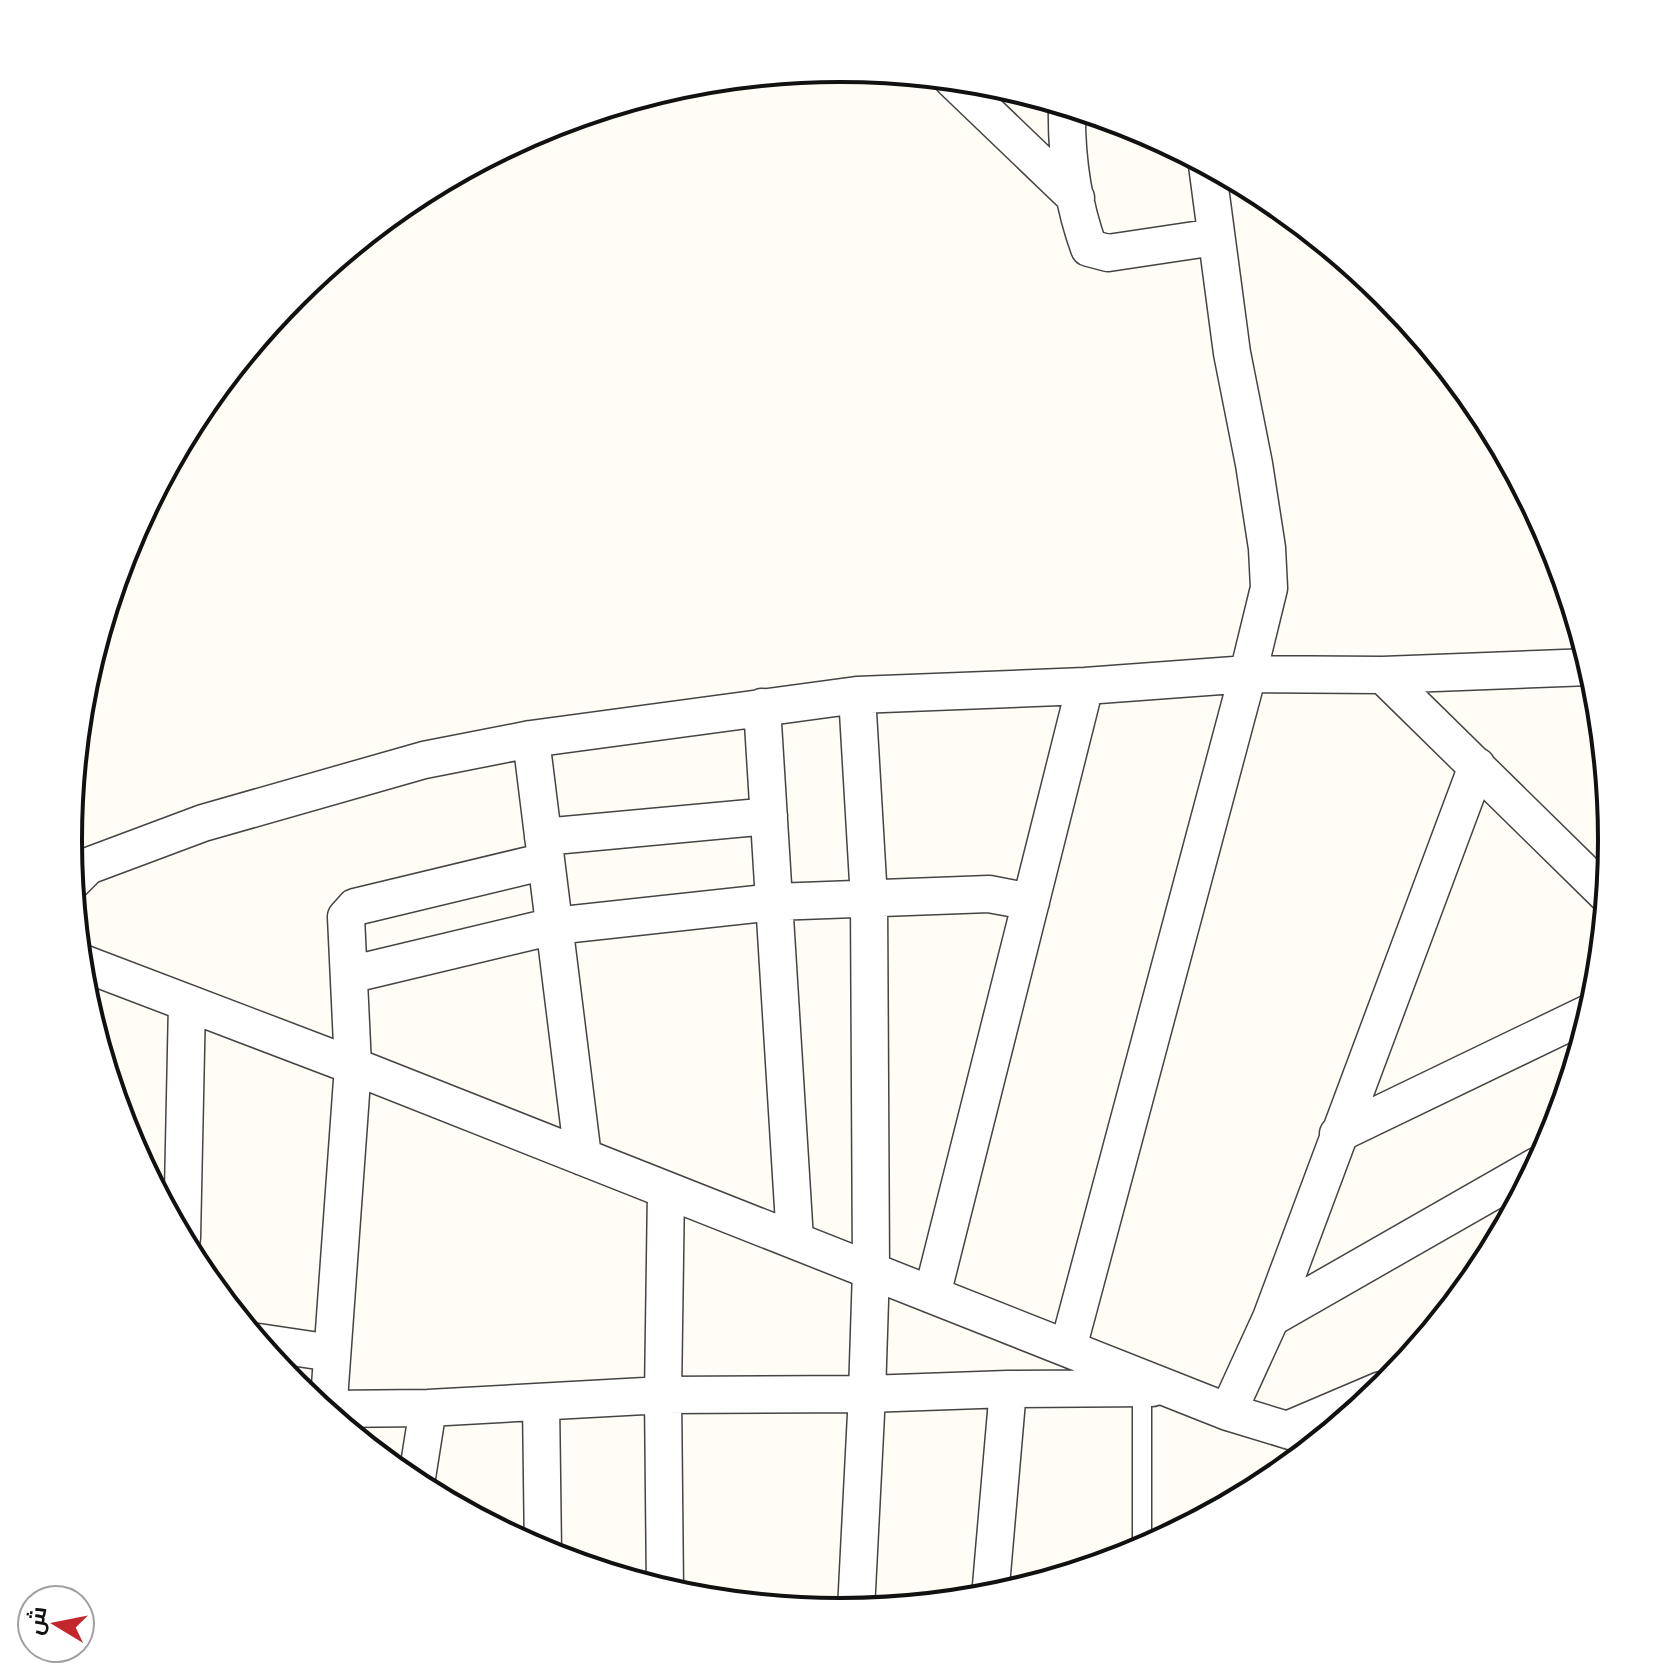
<svg xmlns="http://www.w3.org/2000/svg" width="1680" height="1680" viewBox="0 0 1680 1680" font-family="'Noto Serif',Cairo,serif">
<style>
.lines{fill:none;stroke-linecap:round;stroke-linejoin:round}
.lane-casing{stroke:#444;stroke-width:21}
.street-casing{stroke:#444;stroke-width:39}
.lane{stroke:#fff;stroke-width:18}
.street{stroke:#fff;stroke-width:36}
.rim{fill:none;stroke:#111;stroke-width:4}
</style>
<rect width="100%" height="100%" fill="#fffdf5"/>
<g class="lines">
<defs>
<path id="lane" d="M1142,1388V1550"/>
<path id="street" d="M952,79L1076,198
M1067,106C1066,153 1073,204 1089,248L1108,253L1215,237
M1383,675L1607,895
M762,707L795,1240
M543,837L769,816
M72,882L88,866L203,823L424,760L531,739
M80,962L353,1066L1228,1412L1320,1440
M349,975L554,926L774,902L989,894L1031,902
M1338,1134L1591,1012
M583,1157L531,739L857,695
M182,1238L187,1003
M932,1295L1085,686
M1271,1318L1537,1166
M258,1342L332,1353
M1068,1348L1248,674L1269,588L1267,548L1254,464L1232,353L1207,165
M541,1402L543,1552
M328,1409L428,1408L663,1395L867,1394L871,1270L869,899L857,695L1085,686L1248,674L1383,675L1590,667
M1228,1412L1271,1318L1477,766
M328,1414L353,1066L346,917L355,907L546,861
M1287,1430L1381,1390
M416,1484L428,1408
M665,1590L663,1395L666,1190
M990,1597L1008,1389
M856,1610L867,1394L1008,1389L1152,1388"/>
</defs>
<use href="#lane" class="lane-casing"/>
<use href="#street" class="street-casing"/>
<use href="#lane" class="lane"/>
<use href="#street" class="street"/>
</g>
<path d="M0 0H1680V1680H0ZM82 840a758 758 0 1 1 1516 0a758 758 0 1 1-1516 0Z" fill="#fff" fill-rule="evenodd"/>
<path class="rim" d="M82 840a758 758 0 1 1 1516 0a758 758 0 1 1-1516 0Z"/>
<g transform="translate(56 1624) rotate(280)"><circle r="38" fill="#ffffff" stroke="#a0a0a0" stroke-width="2"/>
<path d="M0-6L14 30L0 20L-14 30Z" fill="#c4262e"/>
<text y="-12" font-size="22" font-weight="bold" text-anchor="middle" fill="#111111">ش</text>
</g>
</svg>
